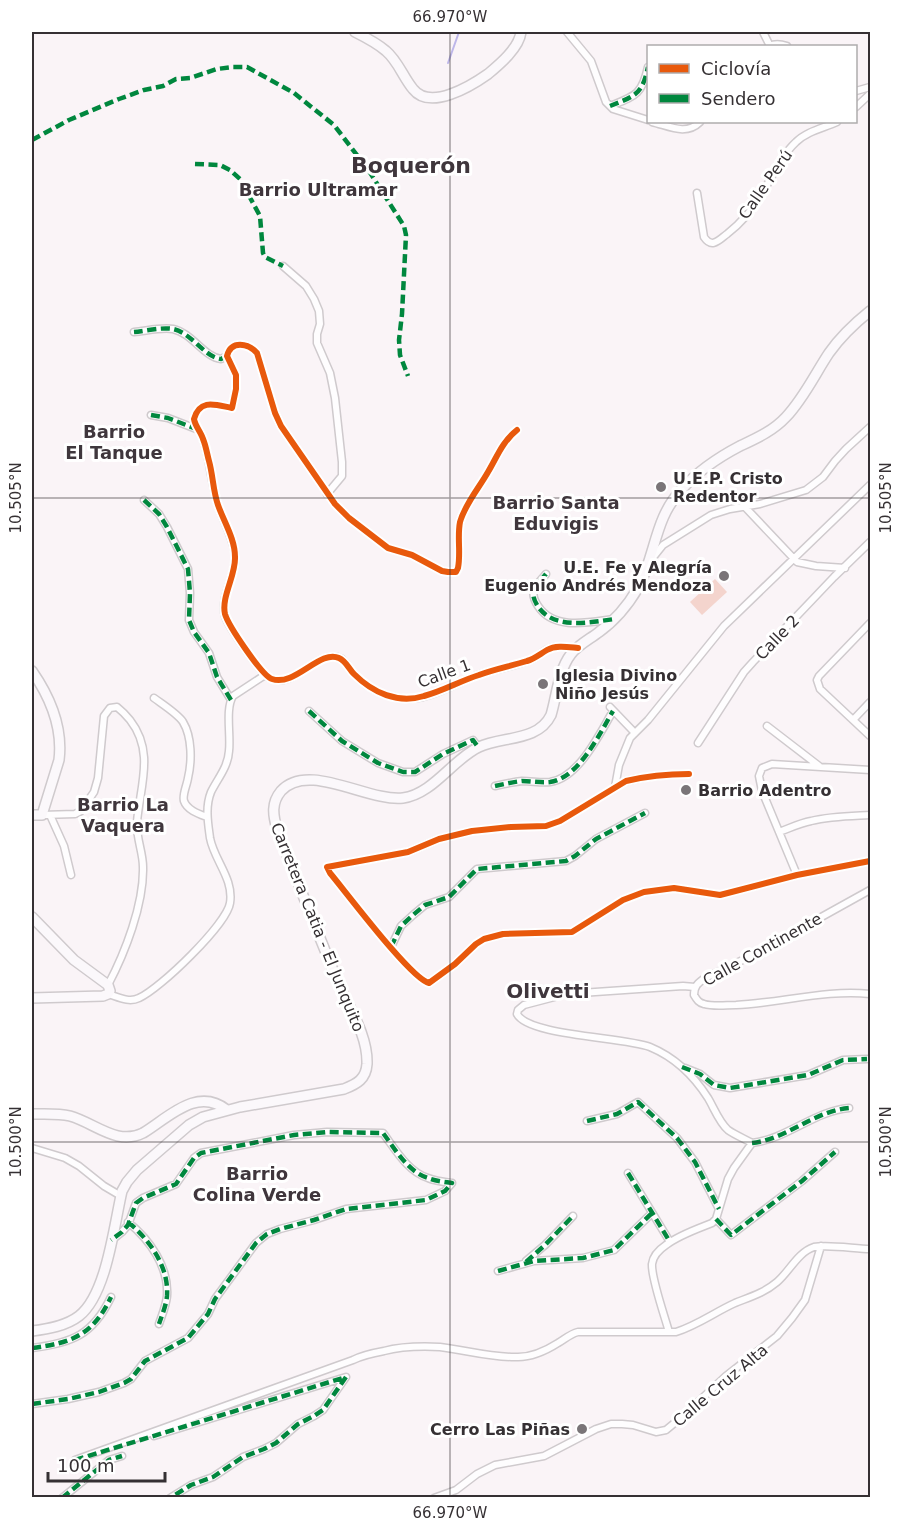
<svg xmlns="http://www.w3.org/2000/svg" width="902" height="1529" viewBox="0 0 902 1529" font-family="'DejaVu Sans',sans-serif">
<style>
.green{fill:#f4d4cd}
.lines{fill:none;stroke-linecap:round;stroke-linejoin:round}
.stream{stroke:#bdb6e9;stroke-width:2}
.street-casing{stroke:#cfcacd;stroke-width:9}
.secondary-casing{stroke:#cfcacd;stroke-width:12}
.street{stroke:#fefdfe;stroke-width:6}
.secondary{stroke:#fbf8fb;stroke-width:9}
.quiet{stroke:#00873e;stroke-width:4.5;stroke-dasharray:9 4.5;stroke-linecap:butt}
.cycleway-casing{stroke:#fff;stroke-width:10}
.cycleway{stroke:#e8590c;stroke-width:6}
.ticks{fill:none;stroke:#353033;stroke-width:1.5;stroke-opacity:0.45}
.poi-dot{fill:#7a7578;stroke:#fff;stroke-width:2}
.labels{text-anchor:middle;stroke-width:6;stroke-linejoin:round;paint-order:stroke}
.street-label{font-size:16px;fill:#353033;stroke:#fff}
.poi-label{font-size:16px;font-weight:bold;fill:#353033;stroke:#fff;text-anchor:start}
.neighbourhood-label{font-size:18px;font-weight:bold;fill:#3f363c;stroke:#fff}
.quarter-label{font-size:20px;font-weight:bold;fill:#3f363c;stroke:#fff}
.district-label{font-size:22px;font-weight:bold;fill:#3f363c;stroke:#fff}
.neatline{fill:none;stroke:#353033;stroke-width:2}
.ticks-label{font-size:15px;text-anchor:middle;fill:#353033}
</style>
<rect width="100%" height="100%" fill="#faf4f7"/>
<path class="green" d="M715,579L727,592L702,615L690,602Z"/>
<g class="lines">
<path class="stream" d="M448,63L459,32"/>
<defs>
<path id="street" d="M567,32L591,61L606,102L613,109L648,120
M763,32L770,46
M770,46C775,43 781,44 787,46
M856,91L870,87
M610,106C635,96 642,95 648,67
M856,107L870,94
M652,122C669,126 686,136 700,122
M697,193L704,237C712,249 719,240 727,234C741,223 754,208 763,192C773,175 782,155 796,142C807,131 824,128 837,122
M283,266L306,286L314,299L319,311L320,324L317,334V343L330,373L335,398L342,462V476L327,494
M134,332C146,331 161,327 173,329C192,333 204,357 221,359L227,356
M151,415L168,418L199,430
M517,430C502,442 497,457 488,472C479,488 465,504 460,522C457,537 461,553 458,568L456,572H448L442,571L412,555L388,548L349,518L335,504L281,426L275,413L257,353C248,343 231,340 227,356L236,375V389L232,408C216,405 200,398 194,419C195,426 201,432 203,439C210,460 211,481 217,502C222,519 232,535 235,553C238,573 219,597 225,616C228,626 261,674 270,678C293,690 315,652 337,657C345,659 348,667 353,673C370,692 397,703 423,697C442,692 459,682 478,675C495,669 514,667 530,660C536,658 541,653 546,650C556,645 566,647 577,648
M144,500L159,514L167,527L188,569L190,593L189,620L194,632L209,653L217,677L231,700
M744,506L797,562L816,566L845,568
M651,560L663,545L711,515L730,509L760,504L806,490L823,477L835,461L846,449L870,427
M546,574C536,586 528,591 538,606C554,631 590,622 614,619
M870,623L819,676L817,680L820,689L870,736
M154,698C162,704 178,714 183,722C192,737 192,761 188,778C187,785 182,795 184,801C187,810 199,814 207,817
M610,707L635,733
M309,711L342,741L378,763L403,772H415L443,754L473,740L478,747
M853,720L870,702
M767,726L819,766
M698,743L744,672L753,662L834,577L870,542
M689,774C668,774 647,776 626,781L560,821L546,826L511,827L472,831L439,839L408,852L327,867L330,873C346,892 411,979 429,983L455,964L476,944L484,939L503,934L572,932L623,900L644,892L674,888L720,895L797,875L870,861
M495,786C504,784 513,782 522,781C532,781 541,783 550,782C579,778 600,733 613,711
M615,787L619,765L630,738L648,720L724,626L870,485
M42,815L75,814L81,811L94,792L98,778L104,716L110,708L117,707C122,711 126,715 130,720C155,752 140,786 137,822C136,838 143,852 143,867C144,904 125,953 108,985
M50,815L64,846L71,875
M779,832C790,828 800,823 811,821C831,816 851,816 870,815
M797,875L762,791L759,776L762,768L772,764L870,770
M870,890L753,955L705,978C698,983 694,986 694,995C697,1000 699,1003 704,1004C714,1007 726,1005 736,1005C780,1003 828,989 870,994
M391,947L401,926L413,915L425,905L449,897L477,869L566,861L575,856L596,839L645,813
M695,987L683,986L566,994L524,1005L518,1010L517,1014C528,1036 625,1037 650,1047C674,1057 694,1076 708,1098C714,1108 719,1122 728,1130C735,1135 745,1139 752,1143
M108,994C118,997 129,1003 139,998C160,989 227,924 230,903C234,879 214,860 210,838C208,823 205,807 211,792C218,778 228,767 229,751C231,735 225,709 233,696L265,675
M685,1068L700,1074L714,1085L730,1088L808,1075L843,1060L867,1059
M587,1121L617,1114L638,1102L677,1138L695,1162L719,1209
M752,1143C787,1139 814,1111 849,1108
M32,1148L65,1158L79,1166L104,1186L121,1196
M628,1173L670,1242
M716,1219L731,1235L802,1181L835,1152
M128,1222C150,1240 169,1267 167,1296C166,1306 162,1315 159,1324
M526,1261L545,1245L573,1216
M498,1271L534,1261L583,1258L614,1250L652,1213
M669,1332C665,1317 651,1278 652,1264C653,1256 660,1249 666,1245C679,1235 697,1229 712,1223L716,1219L728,1179L734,1168L752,1143
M32,1348C72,1343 93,1335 111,1297
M32,1404L68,1399L99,1392L124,1383L131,1379L145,1361L188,1338L208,1314L215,1299L256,1243L267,1234L280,1229L314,1220L346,1209L426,1200L445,1191L452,1183C444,1182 435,1181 428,1178C408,1172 395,1149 383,1133L327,1132L294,1135L201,1153L194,1158L176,1184L143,1198L136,1203L128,1225L122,1232L112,1240
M154,1436L346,1377L323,1410L314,1416L298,1424L276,1443L264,1449L243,1457L213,1477L191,1485L170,1498
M75,1460L353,1360C363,1355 373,1353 384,1351C403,1346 420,1346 440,1347C466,1350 492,1358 518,1357C532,1357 547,1350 558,1343C565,1339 570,1334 578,1332H676C698,1325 715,1312 735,1303C750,1297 764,1293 777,1282C789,1272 798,1252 814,1247C828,1244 856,1249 870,1249
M62,1498L109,1460L122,1456
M434,1498L456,1490L477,1474L495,1465L544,1456L596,1429L611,1424H622L633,1425L656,1432L666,1430L683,1416L726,1376L777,1336L792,1318L805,1300L821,1246"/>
<path id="secondary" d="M355,32C365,37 377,43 386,51C398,61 403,77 413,89C430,111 471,86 488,74C500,64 519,48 521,32
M32,671C50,697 63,728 59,760L42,815H32
M32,917L74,960L108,985L110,991L108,994L103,996L32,998
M32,1114C44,1114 58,1113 70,1116C95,1123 117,1146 143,1133C168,1118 197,1086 227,1110
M32,1331C48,1329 66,1326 79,1316C107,1294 114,1225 122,1191L127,1182L137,1170L189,1125L203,1117L240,1107L344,1089C357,1084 366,1079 367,1064C368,1035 349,1008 338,982C317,932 297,880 277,829C273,815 271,803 281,791C308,761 368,802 403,798C433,794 453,759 479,747C502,736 538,742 551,715C557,695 558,671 571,654C578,645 590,639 599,632C616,620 628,605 638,588C656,555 654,518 682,489C698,471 719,457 740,446C757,438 773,431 786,417C804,398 815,374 829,353C841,336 855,323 870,311"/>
</defs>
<use href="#street" class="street-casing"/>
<use href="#secondary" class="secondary-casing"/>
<use href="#street" class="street"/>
<use href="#secondary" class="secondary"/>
<path class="quiet" d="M610,106C635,96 642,95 648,67
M32,140L69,120L119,99L144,90L163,86L176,79L190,78L217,69L233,67H247L294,93L334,125L369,171L404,226L406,235L402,314L399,340L400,355L408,376
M195,164L220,165L230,170L240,179L260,216L263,253L265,257L283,266
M134,332C146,331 161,327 173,329C192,333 204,357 221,359L227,356
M151,415L168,418L199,430
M144,500L159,514L167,527L188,569L190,593L189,620L194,632L209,653L217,677L231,700
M546,574C537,585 528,590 537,605C553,631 590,622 615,619
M309,711L342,741L378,763L403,772H415L443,754L473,740L478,747
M495,786C504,784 513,782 522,781C532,781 541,783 550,782C579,778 600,733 613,711
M391,947L401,926L413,915L425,905L449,897L477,869L566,861L575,856L596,839L645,813
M682,1067L700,1074L714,1085L730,1088L808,1075L843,1060L867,1059
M587,1121L617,1114L638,1102L677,1138L695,1162L719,1209
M752,1143C787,1139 814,1111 849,1108
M628,1173L670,1242
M716,1219L731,1235L802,1181L835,1152
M128,1222C150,1240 169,1267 167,1296C166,1306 162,1315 159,1324
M526,1262L545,1245L573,1216
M498,1271L534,1261L583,1258L614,1250L652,1213
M32,1348C72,1343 93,1335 111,1297
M32,1404L68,1399L99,1392L124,1383L131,1379L145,1361L188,1338L208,1314L215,1299L256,1243L267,1234L280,1229L314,1220L346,1209L426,1200L445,1191L452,1183C444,1182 435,1181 428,1178C408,1172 395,1149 383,1133L327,1132L294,1135L201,1153L194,1158L176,1184L143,1198L136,1203L128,1225L122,1232L111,1240
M75,1460L346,1377L323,1410L314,1416L298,1424L276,1443L264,1449L243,1457L213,1477L191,1485L170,1498
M62,1498L109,1460L122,1456"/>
<defs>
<path id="cycleway" d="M517,430C502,442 497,457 488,472C479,488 465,504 460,522C457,537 461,553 458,568L456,572H448L442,571L412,555L388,548L349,518L335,504L281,426L275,413L257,353C248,343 231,340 227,356L236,375V389L232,408C216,405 200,398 194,419C195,426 201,432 203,439C206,446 207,454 209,461C213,475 213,491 218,505C224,522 235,539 235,557C236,575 221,597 225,614C228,625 262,676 272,679C295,687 320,649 339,658C346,661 349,669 354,674C373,693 398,704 424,696C443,691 460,681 479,675C495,669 511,666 527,661C534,659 540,654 547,650C556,645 567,647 578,648
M689,774C668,774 647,776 626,781L560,821L546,826L511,827L472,831L439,839L408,852L327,867L330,873C346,892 411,979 429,983L455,964L476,944L484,939L503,934L572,932L623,900L644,892L674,888L720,895L797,875L870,861"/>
</defs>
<use href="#cycleway" class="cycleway-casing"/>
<use href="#cycleway" class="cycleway"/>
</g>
<path class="ticks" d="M450,32V1498M32,498H870M32,1142H870"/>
<g class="poi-dot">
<circle cx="661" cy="487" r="6"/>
<circle cx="724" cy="576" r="6"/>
<circle cx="543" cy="684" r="6"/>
<circle cx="686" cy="790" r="6"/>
<circle cx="582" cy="1429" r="6"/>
</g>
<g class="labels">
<g class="street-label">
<text transform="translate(765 184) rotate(-55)" y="6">Calle Perú</text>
<text transform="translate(777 637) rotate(-46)" y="6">Calle 2</text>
<text transform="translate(444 673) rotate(-20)" y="6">Calle 1</text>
<text transform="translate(318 927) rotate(68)" y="6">Carretera Catia - El Junquito</text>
<text transform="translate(762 949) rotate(-29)" y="6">Calle Continente</text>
<text transform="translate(720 1385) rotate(-40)" y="6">Calle Cruz Alta</text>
</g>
<g class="poi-label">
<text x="673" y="484">U.E.P. Cristo<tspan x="673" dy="18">Redentor</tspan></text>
<text x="712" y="573" text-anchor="end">U.E. Fe y Alegría<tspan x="712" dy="18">Eugenio Andrés Mendoza</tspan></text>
<text x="555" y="681">Iglesia Divino<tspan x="555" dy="18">Niño Jesús</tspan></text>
<text x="698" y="796">Barrio Adentro</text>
<text x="570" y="1435" text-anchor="end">Cerro Las Piñas</text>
</g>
<g class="neighbourhood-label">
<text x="318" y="196">Barrio Ultramar</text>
<text x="114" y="438">Barrio<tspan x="114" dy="21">El Tanque</tspan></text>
<text x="556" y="509">Barrio Santa<tspan x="556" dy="21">Eduvigis</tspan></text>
<text x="123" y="811">Barrio La<tspan x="123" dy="21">Vaquera</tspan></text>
<text x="257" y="1180">Barrio<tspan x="257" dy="21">Colina Verde</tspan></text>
</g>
<g class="quarter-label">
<text x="548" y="998">Olivetti</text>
</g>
<g class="district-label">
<text x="411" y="173">Boquerón</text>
</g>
</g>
<rect width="902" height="1529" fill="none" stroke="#ffffff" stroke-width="66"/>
<rect x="647" y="45" width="210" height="78" fill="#ffffff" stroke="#aeacad" stroke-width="1.5"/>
<rect x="659" y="64" width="30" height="9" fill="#e8590c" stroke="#aeacad" stroke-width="1.5"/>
<text x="701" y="75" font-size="18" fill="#353033">Ciclovía</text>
<rect x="659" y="94" width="30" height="9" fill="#00873e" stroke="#aeacad" stroke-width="1.5"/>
<text x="701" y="105" font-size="18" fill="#353033">Sendero</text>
<path d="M48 1472v9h117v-9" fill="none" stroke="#353033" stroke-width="3"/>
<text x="57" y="1472" font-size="18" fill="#353033" stroke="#ffffff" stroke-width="4.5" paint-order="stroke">100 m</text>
<rect x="33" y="33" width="836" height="1463" class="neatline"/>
<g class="ticks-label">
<text x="450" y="22">66.970°W</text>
<text transform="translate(16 498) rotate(-90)" y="5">10.505°N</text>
<text transform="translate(886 498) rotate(-90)" y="5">10.505°N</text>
<text transform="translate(16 1142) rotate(-90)" y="5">10.500°N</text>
<text transform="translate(886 1142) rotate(-90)" y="5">10.500°N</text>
<text x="450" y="1518">66.970°W</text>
</g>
</svg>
